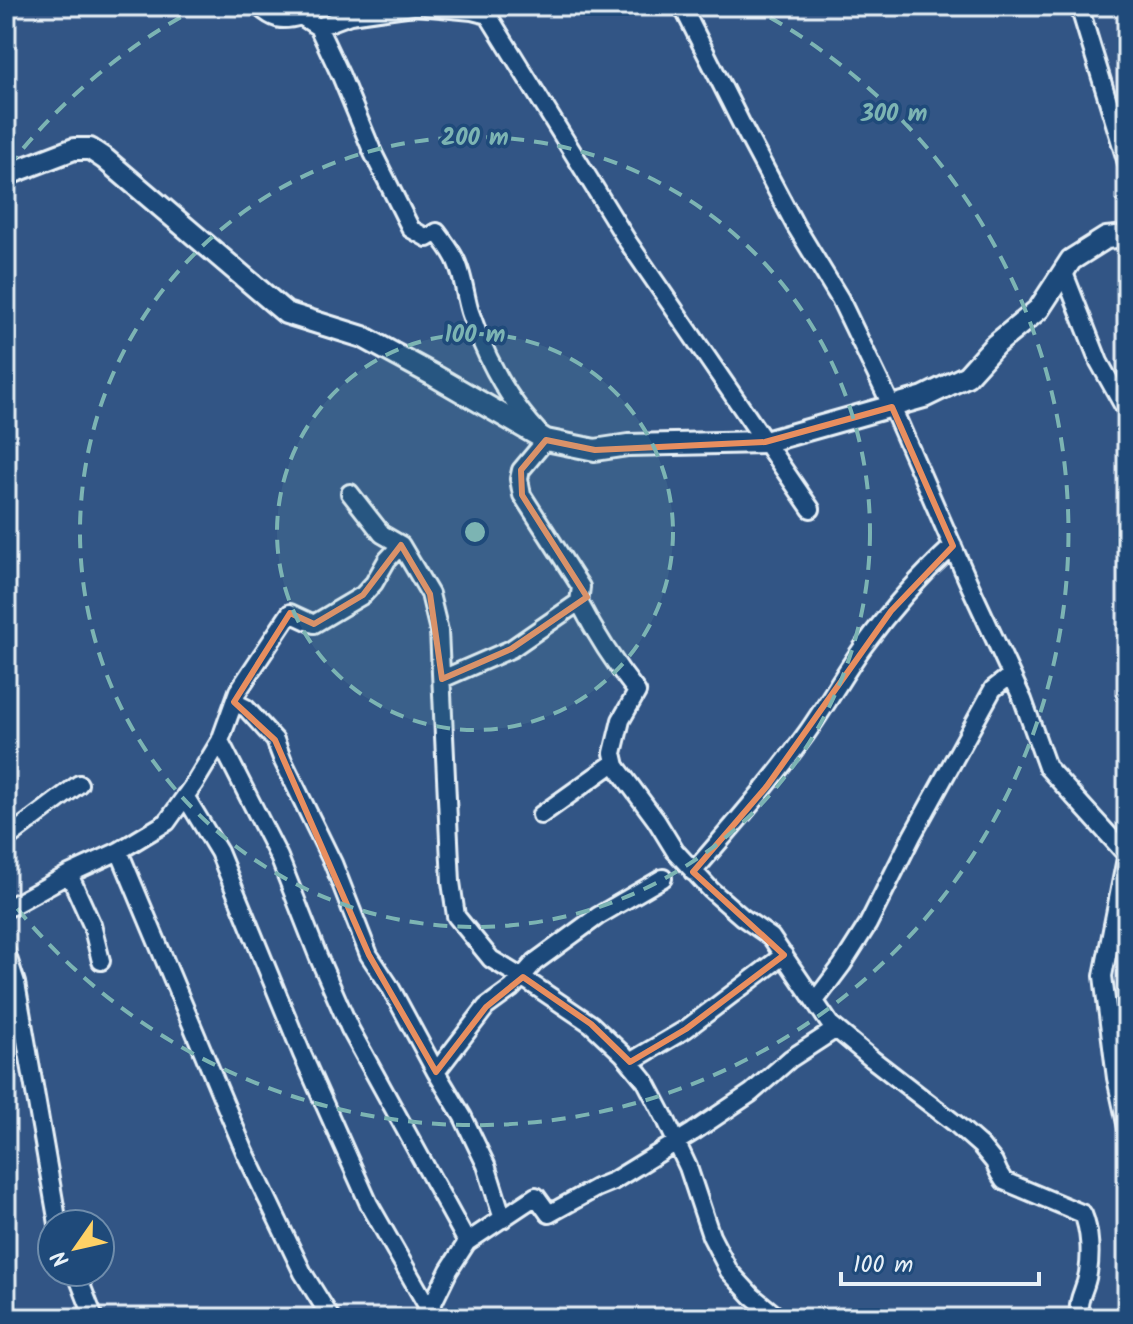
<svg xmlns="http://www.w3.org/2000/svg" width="1133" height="1324" viewBox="0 0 1133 1324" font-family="Kalam,sans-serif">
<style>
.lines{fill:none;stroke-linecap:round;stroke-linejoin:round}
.minor-casing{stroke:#e8f1f8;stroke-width:22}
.tertiary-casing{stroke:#e8f1f8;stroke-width:26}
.minor{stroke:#1f4a7a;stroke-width:16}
.tertiary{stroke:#1f4a7a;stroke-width:20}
.marked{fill:none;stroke:#e88e5f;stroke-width:6;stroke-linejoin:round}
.ring{fill:none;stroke:#7cb4b3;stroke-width:4;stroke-dasharray:14 10}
.centre{fill:#7cb4b3;stroke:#1f4a7a;stroke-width:4}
.ring-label{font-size:24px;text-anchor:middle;font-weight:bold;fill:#7cb4b3;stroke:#1f4a7a;stroke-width:7;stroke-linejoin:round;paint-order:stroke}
</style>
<rect width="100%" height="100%" fill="#325585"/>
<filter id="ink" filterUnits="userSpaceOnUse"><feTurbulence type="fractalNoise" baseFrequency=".0125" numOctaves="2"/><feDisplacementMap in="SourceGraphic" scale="16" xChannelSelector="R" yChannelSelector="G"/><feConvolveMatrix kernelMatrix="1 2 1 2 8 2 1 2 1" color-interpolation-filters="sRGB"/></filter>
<g filter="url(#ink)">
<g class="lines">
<defs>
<path id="minor" d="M258,6C274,20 281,22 301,16L318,27L341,76L373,153L411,229L427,238L437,232C444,242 453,252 457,263C464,279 465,296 470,312C486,360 510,404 546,440L521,470L519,479L522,495L581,587L579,602L511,649L442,679
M420,6L472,11L488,15L628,242L811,509
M682,6L742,125L795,225L840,299L892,407L971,588L1023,700L1047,767L1126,854
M1079,6L1127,163
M318,27L350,15L413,6
M1064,273L1099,362L1127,412
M350,493L382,534L401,545L430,594L439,631L451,882L456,916L491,959L529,982L591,1024L623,1054L646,1082L667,1122L688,1167L711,1236L729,1271L752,1296L779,1318
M579,602C596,635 614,663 637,692L621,720L613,753L616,766L656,820L675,851L711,890L742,917L771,937L830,1024L872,1059L956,1124L981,1146L994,1162L999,1173L1004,1181L1083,1214C1090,1231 1091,1254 1088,1273C1085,1293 1077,1295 1079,1318
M234,702L246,708L275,740L283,761L333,863L369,955L389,985L436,1072L463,1117L486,1165L503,1219
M220,741L279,857L318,956L350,1029L467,1242
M185,796L219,852L302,1054L369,1204L429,1309L439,1318
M541,815L615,762
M6,839L79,784
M119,851L245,1152L303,1273L331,1318
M1127,853L1103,976L1116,1078L1127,1128
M693,872C732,827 771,782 806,734C826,706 843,675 863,647C890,610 919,577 953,546
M69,874L92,925L101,961
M6,909L69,874L119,851L167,822L194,784L220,741L238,691L290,613L314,624L363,595L374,583L387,560L401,545
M6,952L16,983L58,1224
M815,1001L842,965L868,924L912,836L993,689L1011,675
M630,1062L686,1029L784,955
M436,1072L486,1007L512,988L535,962L598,916L663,878
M76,1272L94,1318
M428,1313L449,1270L467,1242L536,1196L549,1214L596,1188L613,1181L693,1132L751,1093L790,1059L836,1029"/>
<path id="tertiary" d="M6,175L74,149H90L105,159L286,313L363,337L435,376L546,440L595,450L628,445L765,442L924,397L967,376L995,345L1039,309L1071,260L1106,238L1127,236"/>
</defs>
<use href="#minor" class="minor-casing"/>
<use href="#tertiary" class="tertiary-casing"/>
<use href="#minor" class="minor"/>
<use href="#tertiary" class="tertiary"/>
</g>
</g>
<path class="marked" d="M892,407L953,546L891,611L767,786L693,872L784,955L686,1029L630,1062L591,1024L523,977L486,1007L436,1072L369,955L275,740L234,702L290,613L314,624L363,595L401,545L430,594L442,679L511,649L587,597L522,495L521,470L546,440L595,450L765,442Z"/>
<circle cx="475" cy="532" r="198" fill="#7cb4b3" fill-opacity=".12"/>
<g class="ring">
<circle cx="475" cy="532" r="198"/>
<circle cx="475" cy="532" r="395"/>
<path d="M8 167A593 593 0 0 1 201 6M749 6A593 593 0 1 1 8 897"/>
</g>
<circle cx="475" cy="532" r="12" class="centre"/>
<g class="ring-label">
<text x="894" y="121">300 m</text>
<text x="475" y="145">200 m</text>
<text x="475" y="342">100 m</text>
</g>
<rect width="1133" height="1324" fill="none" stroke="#1f4a7a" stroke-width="32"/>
<rect x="16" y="16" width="1101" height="1292" fill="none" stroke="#e8f1f8" stroke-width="3" filter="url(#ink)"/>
<g transform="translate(76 1248) rotate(236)"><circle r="38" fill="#1f4a7a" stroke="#6f8dac" stroke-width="2"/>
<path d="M0-6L14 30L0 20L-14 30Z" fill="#ffd166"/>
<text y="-12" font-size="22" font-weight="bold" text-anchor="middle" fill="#e8f1f8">N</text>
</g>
<path d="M841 1272v12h198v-12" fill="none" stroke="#e8f1f8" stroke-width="4"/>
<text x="853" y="1272" font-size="24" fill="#e8f1f8" stroke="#1f4a7a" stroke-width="6" paint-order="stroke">100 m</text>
</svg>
